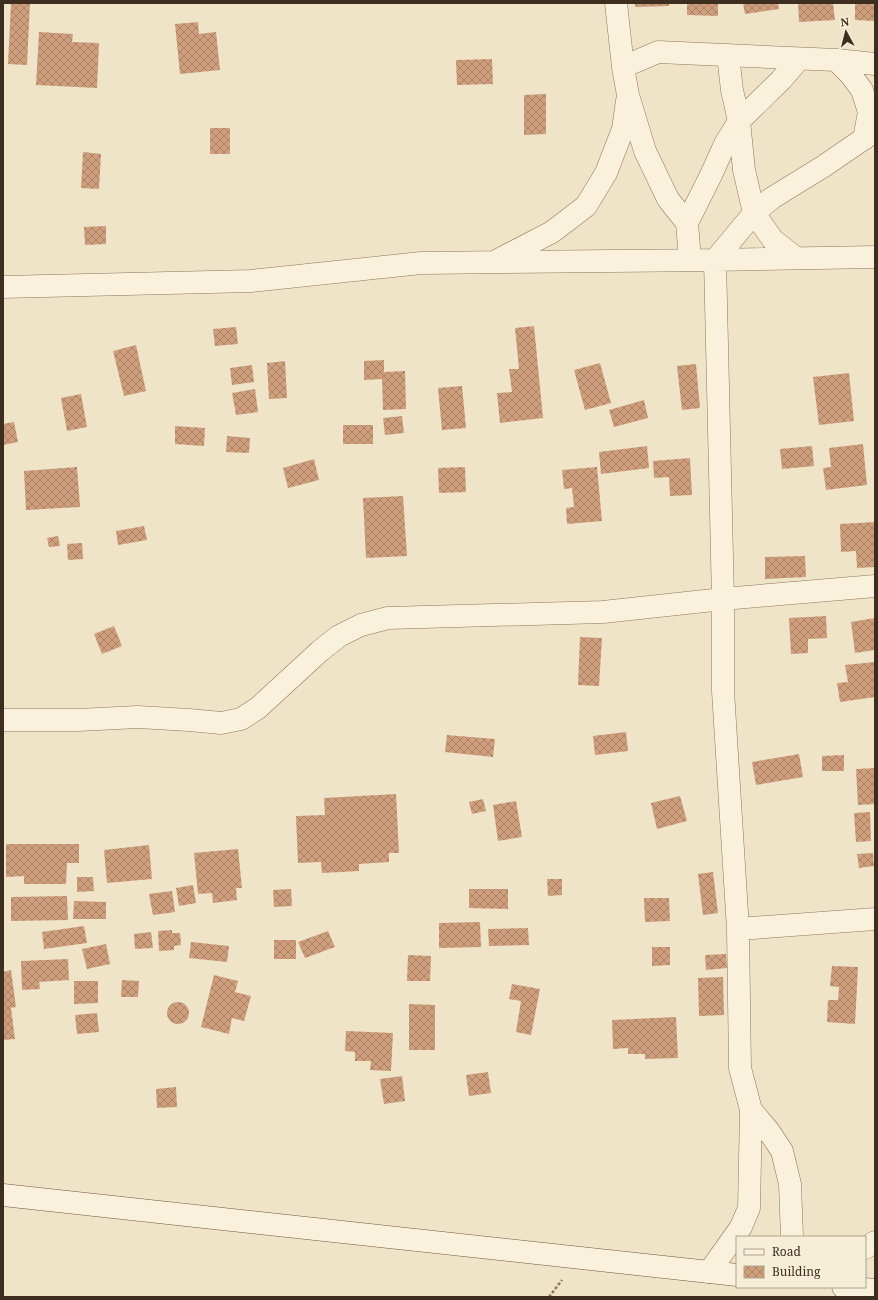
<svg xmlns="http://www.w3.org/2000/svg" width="878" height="1300" viewBox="0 0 878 1300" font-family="'Noto Serif',serif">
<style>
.building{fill:url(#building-cross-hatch)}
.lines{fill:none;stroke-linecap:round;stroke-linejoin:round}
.street-casing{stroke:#8d765c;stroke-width:23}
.secondary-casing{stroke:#6f573f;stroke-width:23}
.path{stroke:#8d765c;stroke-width:2.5;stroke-dasharray:3 2;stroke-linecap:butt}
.street{stroke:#faf1dc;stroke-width:22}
.secondary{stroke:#faf1dc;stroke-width:22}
</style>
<defs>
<pattern id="building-cross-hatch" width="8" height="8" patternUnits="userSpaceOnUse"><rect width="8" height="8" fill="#cf9f7d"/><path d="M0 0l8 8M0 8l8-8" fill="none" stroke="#a98266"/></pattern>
</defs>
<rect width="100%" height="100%" fill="#f0e4c8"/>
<path class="building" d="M11,3H30L27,65L8,64Z
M635,3H669V6L635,7Z
M687,3H718V16L687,15Z
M743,3H778L779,9L745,14Z
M798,3H833L835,20L799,22Z
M855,3H875L874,21L855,20Z
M198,22L199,34L216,32L220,70L180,74L175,24Z
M39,32L73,34L72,42L99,43L97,88L36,85Z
M492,59L493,84L457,85L456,60Z
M546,94V134L524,135V95Z
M210,128H230V154H210Z
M83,152L101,154L99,189L81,188Z
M106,226V244L85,245L84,227Z
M534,326L543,418L500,423L497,393L512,392L509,369H519L515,328Z
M236,327L238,344L215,346L213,329Z
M136,345L146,391L124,396L113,351Z
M384,360V372L405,371L406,409L383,410L382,379L364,380V361Z
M285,361L287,398L269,399L267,363Z
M600,363L611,403L585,410L574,370Z
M696,364L700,408L682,410L677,366Z
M252,365L254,382L232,385L230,368Z
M849,373L854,421L819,425L813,377Z
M462,386L466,428L442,430L438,388Z
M255,389L258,412L236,415L232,393Z
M81,394L87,427L67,431L61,398Z
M644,400L648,418L614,427L609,410Z
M402,416L404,433L385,435L383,418Z
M14,422L18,442L3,445V424Z
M343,425H373V444H343Z
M175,426L205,428L204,446L175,444Z
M227,436L250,438L249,453L226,452Z
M863,444L867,485L826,490L823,468L831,467L829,448Z
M647,446L649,468L601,474L599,452Z
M812,446L814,466L782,469L780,449Z
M690,458L692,495L670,496L669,477L654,478L653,461Z
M314,459L319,480L288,488L283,468Z
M77,467L80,507L26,510L24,471Z
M465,467L466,492L439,493L438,468Z
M597,467L602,521L567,524L566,508L574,507L572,488L564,489L562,470Z
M403,496L407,556L366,558L363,498Z
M875,522V567L857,568L856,551L841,552L840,524Z
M144,526L147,540L118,545L116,531Z
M58,536L60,546L49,547L47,538Z
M82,543L83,559L68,560L67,544Z
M805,556L806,577L765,579V557Z
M826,616L827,638L808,639V653L791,654L789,618Z
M875,618V650L855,653L851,622Z
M114,626L122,646L102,654L94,634Z
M580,637L602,638L599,686L578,685Z
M875,662V697L840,702L837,683L848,682L845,665Z
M626,732L628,751L595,755L593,736Z
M447,735L495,739L493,757L445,752Z
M799,754L803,777L756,785L752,762Z
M844,755V771H822V756Z
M875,768V804L858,805L856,769Z
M396,794L399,853H389V862L359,864V871L322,873L321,862L298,863L296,816L325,815L324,798Z
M680,796L687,821L657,829L651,803Z
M483,799L486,811L472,814L469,802Z
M516,801L522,837L498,841L493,805Z
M870,812L871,841L856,842L854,813Z
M6,844H79V863H67L66,884H24V876L6,877Z
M149,845L152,879L107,883L104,850Z
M238,849L242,888H236L237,900L213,903L212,893L198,894L194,853Z
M873,853L874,866L859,868L857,854Z
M713,872L718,913L703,915L698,874Z
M77,877H93L94,891L77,892Z
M547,879H562V895L548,896Z
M193,885L196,903L179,906L176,888Z
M291,889L292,906L274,907L273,890Z
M469,889H508V909L469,908Z
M172,891L175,912L153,915L149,894Z
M67,896L68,920L11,921V897Z
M644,898H669L670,921L645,922Z
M74,901L106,902V919H73Z
M480,922L481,947L439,948V923Z
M84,926L87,943L44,949L42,932Z
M528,928L529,945L489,946L488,929Z
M172,930V933H180L181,945L174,946V950L159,951L158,931Z
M328,931L335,947L305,958L298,942Z
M151,932L153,948L135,949L134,934Z
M274,940H296V959H274Z
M191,942L229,946L227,962L189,958Z
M106,944L110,964L87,969L82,949Z
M652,947H670V965L652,966Z
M726,954L727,968L706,970L705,955Z
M408,955L431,956L430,981H407Z
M68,959L69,980L39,982L40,989L22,990L21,961Z
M832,966L858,967L855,1024L827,1022L828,1000H838L839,987L830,986Z
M11,970L16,1007L11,1008L15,1039L3,1040V972Z
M214,975L238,981L235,992L251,996L244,1021L232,1018L229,1034L201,1027Z
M723,977L724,1015L699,1016L698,978Z
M122,980L139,981L138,997H121Z
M74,981H98V1003L74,1004Z
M512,984L540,989L531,1035L516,1032L521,1001L509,999Z
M167 1013a11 11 0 1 1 22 0a11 11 0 1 1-22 0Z
M409,1004L435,1005V1050H409Z
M97,1013L99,1032L77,1034L75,1015Z
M676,1017L678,1058L645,1059V1054H628V1048L613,1049L612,1020Z
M346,1031L393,1033L391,1071L370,1070L371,1061H355V1052L345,1051Z
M488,1072L491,1093L469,1096L466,1075Z
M402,1076L405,1101L384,1104L380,1079Z
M176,1087L177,1107L157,1108L156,1089Z"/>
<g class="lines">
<defs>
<path id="street" d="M616,3L623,67L628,95L645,151L668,199L687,223L690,260
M728,55L732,90L739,121L744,170L754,213L773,240L796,258
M836,60L850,74L862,90L869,112L864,139
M623,67L658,52L836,60L875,64
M687,223L711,175L725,144L739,121L781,80L799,59
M498,260L552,232L586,206L606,173L623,129L627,101
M3,287L251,281L421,263L715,260L875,257
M3,720H78L138,717L189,720L221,723L241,719L258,708L320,651L339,636L361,625L388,618L603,612L723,599L875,586
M738,929L875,919
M792,1237L790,1184L782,1151L768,1130L751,1110L740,1068L738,929L723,691V599L715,260L754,213L772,198L824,166L875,131
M865,1248L875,1242
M709,1272L741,1227L749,1208L751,1110"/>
<path id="secondary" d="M3,1195L737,1275
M843,1287L875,1290"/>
</defs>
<use href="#street" class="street-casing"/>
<use href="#secondary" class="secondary-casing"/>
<path class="path" d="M549,1297L562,1280"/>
<use href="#street" class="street"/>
<use href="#secondary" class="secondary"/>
</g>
<rect width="878" height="1300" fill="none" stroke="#3d2e20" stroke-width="8"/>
<rect x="736" y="1236" width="130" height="52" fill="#f7eed8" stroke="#ada18e"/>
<rect x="744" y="1249" width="20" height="6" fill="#faf1dc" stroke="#ada18e"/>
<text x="772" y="1256" font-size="12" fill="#3d2e20">Road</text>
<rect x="744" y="1266" width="20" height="12" fill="url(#building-cross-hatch)" stroke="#ada18e"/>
<text x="772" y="1276" font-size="12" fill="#3d2e20">Building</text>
<g transform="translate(846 32) rotate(353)" stroke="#f7eed8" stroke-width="3" paint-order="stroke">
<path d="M0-3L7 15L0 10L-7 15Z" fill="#3d2e20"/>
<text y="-6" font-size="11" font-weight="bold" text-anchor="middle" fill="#3d2e20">N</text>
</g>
</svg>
